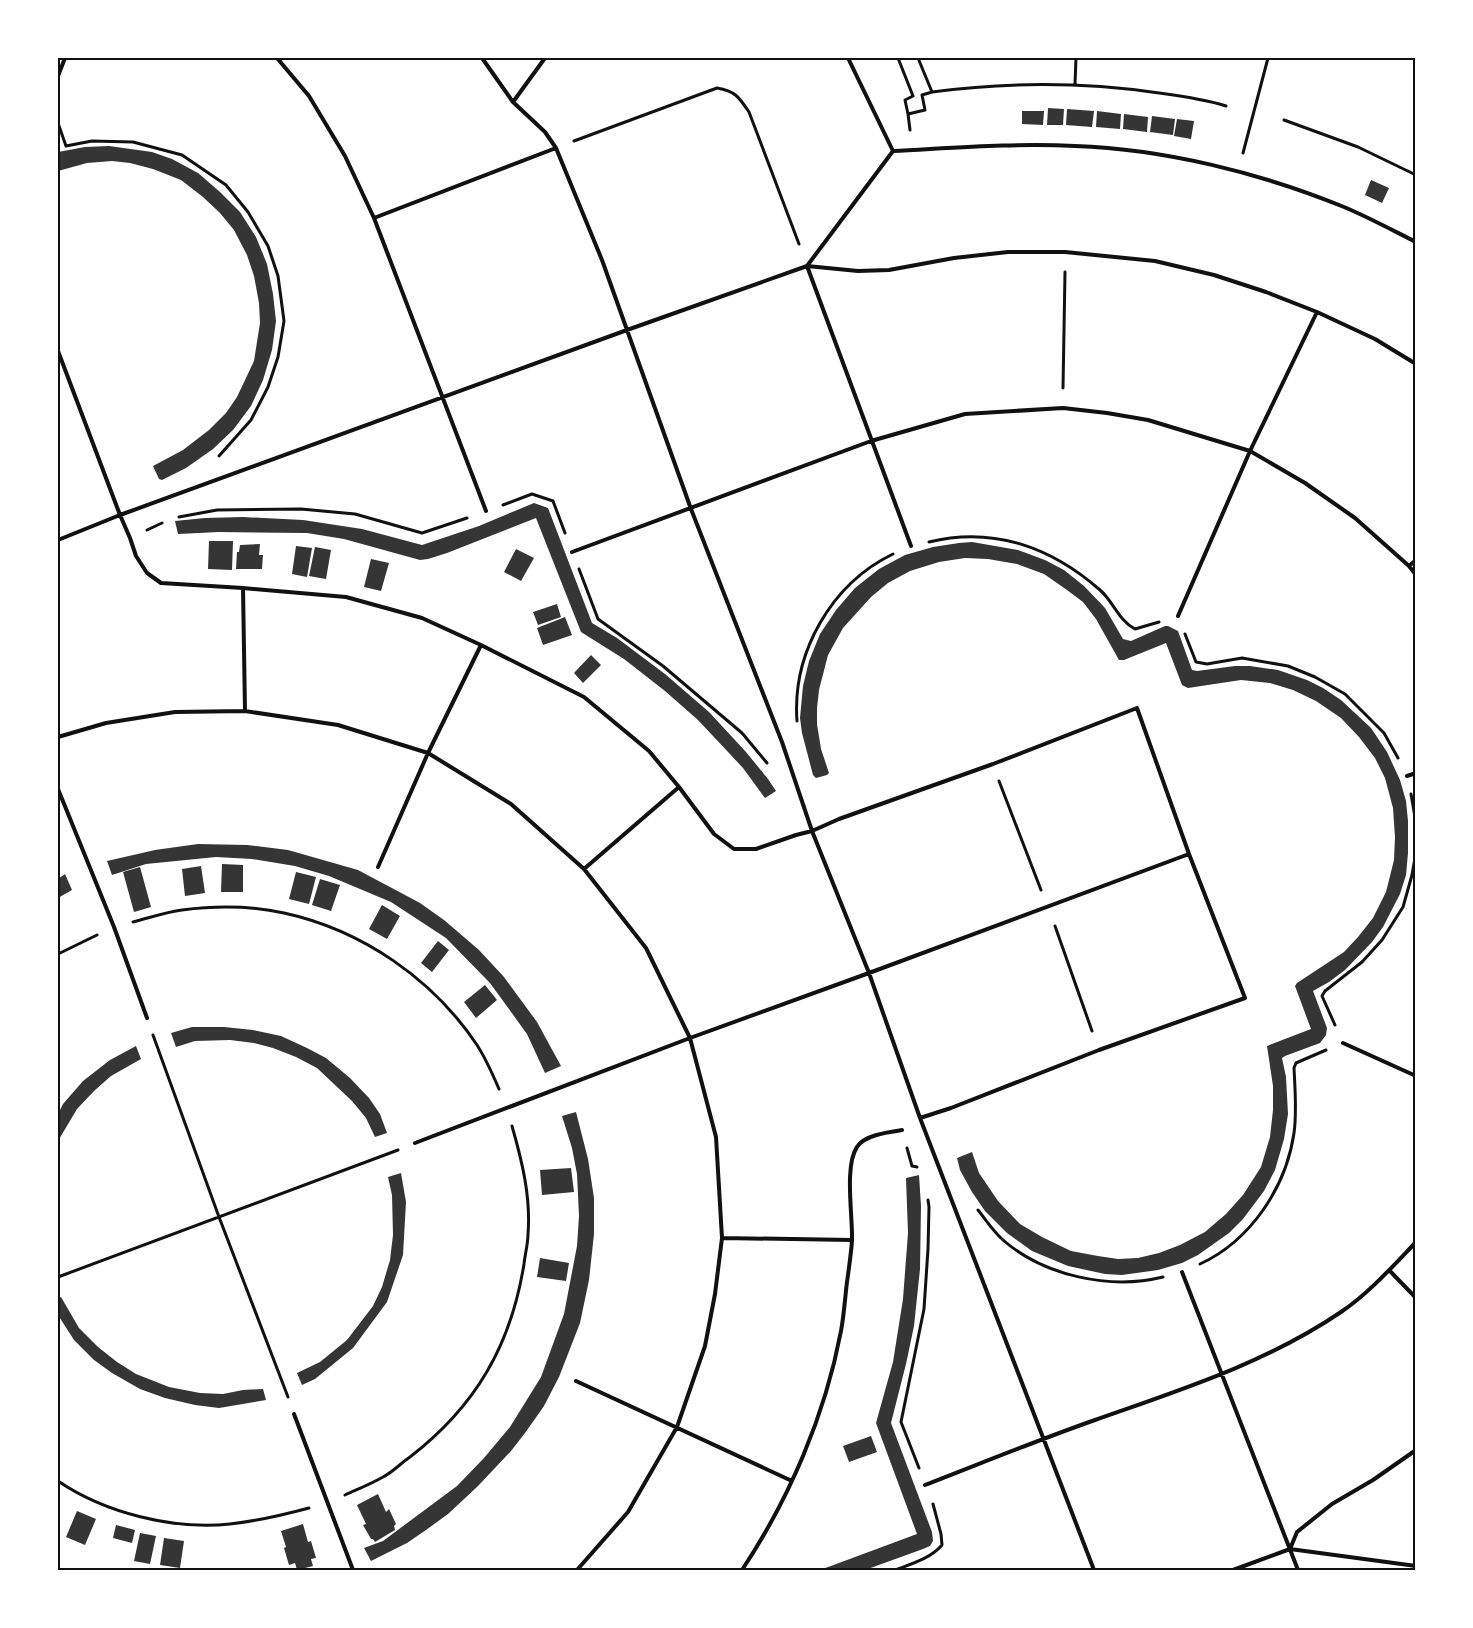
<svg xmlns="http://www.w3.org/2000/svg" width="1473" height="1628" viewBox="0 0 1473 1628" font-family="Overpass,sans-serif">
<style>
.building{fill:#353535}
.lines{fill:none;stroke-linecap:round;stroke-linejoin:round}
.path{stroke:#111;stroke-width:3}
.service{stroke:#111;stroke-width:4}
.neatline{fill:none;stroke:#111;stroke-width:2}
</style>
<rect width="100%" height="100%" fill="#fff"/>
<path class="building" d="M1048,108L1064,109L1063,125H1047Z
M1067,109L1094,111L1092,127L1066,125Z
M1022,111H1044L1043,125L1022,124Z
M1097,111L1121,114L1120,129L1096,127Z
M1124,114L1148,117L1147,132L1123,129Z
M1152,116L1175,119L1173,135L1150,132Z
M1177,119L1194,121L1191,139L1174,136Z
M109,146L152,152L172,159L198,173L220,192L240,212L256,237L267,264L273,294L276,321L272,350L263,380L251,406L233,430L213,449L186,468L162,480L159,479L153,466L183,450L209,430L226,413L237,397L254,361L260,323L259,303L254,276L247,255L234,230L220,213L203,197L181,180L153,169L130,163L112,161L87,163L58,171V152L85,147Z
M1371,180L1389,188L1382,203L1365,195Z
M534,503L548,508L592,623L617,638L665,674L709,712L746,752L768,779L776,791L765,798L743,768L698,720L665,691L624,659L581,632L536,518L447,553L428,559L420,560L344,539L307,533L219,532L178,534L175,521L205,518L243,517L303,520L362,529L422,545L479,526Z
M209,541H233L232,570L208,569Z
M972,542L1018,550L1045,560L1064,570L1084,586L1105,608L1123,639L1131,641L1165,626H1168L1178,631L1192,670L1197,671L1235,666H1250L1278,670L1307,680L1323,688L1341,700L1371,728L1387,752L1400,780L1406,801L1408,821V853L1406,875L1400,894L1383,927L1372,942L1345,970L1329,982L1313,991L1327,1028L1326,1035L1320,1043L1285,1056L1282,1058L1286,1077L1288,1114L1284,1139L1275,1170L1264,1191L1243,1219L1229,1233L1198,1255L1182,1263L1158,1270L1122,1275L1105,1274L1068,1266L1032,1251L1007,1233L985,1211L972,1192L960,1170L957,1158L972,1152L979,1173L998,1201L1020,1224L1042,1237L1071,1251L1098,1256L1118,1259L1138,1258L1159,1253L1180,1245L1205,1232L1226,1214L1243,1195L1261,1167L1270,1137L1273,1110V1086L1267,1046L1311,1029L1295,986L1297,983L1344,952L1358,937L1373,918L1386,892L1394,860L1395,837L1393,808L1385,778L1375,758L1359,737L1341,718L1316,701L1293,690L1270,683L1241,680L1188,688L1182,685L1166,643L1124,660H1119L1096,619L1083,602L1067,590L1044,574L1017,564L988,559L965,558L939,562L910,571L888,583L871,597L843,628L828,655L819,690L817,708V724L821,749L829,773L827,775L816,778L813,775L802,733L800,718L803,686L809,661L820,634L836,610L855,588L879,569L905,555L933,547L959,543Z
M260,544L259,555H263L262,569H236L237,552H239L240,545Z
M296,546L312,548L307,577L292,574Z
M315,547L331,550L326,579L309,576Z
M516,549L534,558L521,581L504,572Z
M371,559L389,563L381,591L364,587Z
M557,604L561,617L538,625L533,612Z
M565,617L572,635L543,645L537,628Z
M591,655L601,665L583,683L574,673Z
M198,844L247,845L288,850L358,870L420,903L444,920L479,950L504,977L537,1022L561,1066L545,1073L527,1034L490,983L446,938L391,902L329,876L295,866L252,859L216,857L146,864L112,875L107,861L155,850Z
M222,864L243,865V892H221Z
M201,866L205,893L185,896L182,869Z
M140,867L151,907L134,912L123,872Z
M296,872L316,877L309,904L289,899Z
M65,874L72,890L58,898V879Z
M320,879L340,885L331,911L312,905Z
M382,905L400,916L387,939L369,929Z
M438,941L449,950L432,972L421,963Z
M485,985L497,1000L476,1018L464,1002Z
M192,1027H224L253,1030L281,1036L307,1048L326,1058L350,1078L369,1098L380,1114L387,1133L375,1137L366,1118L352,1101L317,1068L296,1057L273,1048L254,1043L230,1040L195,1041L176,1047L171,1033Z
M136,1046L141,1059L111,1076L94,1091L77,1109L58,1141V1114L63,1104L83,1081L110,1060Z
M576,1112L588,1159L594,1198V1234L589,1280L580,1323L559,1377L544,1406L525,1433L511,1451L478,1486L448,1514L426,1530L407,1543L371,1561L364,1548L383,1541L457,1486L484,1458L510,1427L541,1377L564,1314L577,1246L579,1216L577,1174L572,1148L562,1116Z
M571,1168L574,1192L542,1195L540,1170Z
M401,1173L406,1202L403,1255L387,1302L353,1348L315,1379L302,1385L297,1373L320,1362L347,1340L373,1306L382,1287L390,1260L393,1235L392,1195L388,1177Z
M919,1175L921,1206L920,1269L914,1326L906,1364L891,1423L932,1532L933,1541L930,1546L923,1549L865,1570H820L917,1534L876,1423L893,1362L903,1299L908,1233L906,1178Z
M540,1258L569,1263L566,1281L537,1277Z
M61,1297L79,1328L98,1347L117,1362L136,1374L169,1387L200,1393L223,1394L243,1390L263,1389L266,1400L219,1408L195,1405L165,1398L140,1389L112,1373L94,1360L74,1340L58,1315V1299Z
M871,1436L877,1452L849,1462L843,1446Z
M378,1494L386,1512L389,1509L396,1524L394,1526L395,1530L375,1542L373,1539H371L363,1525L366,1524L357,1505Z
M77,1511L96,1519L85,1545L66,1537Z
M303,1524L308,1542L311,1541L316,1558L311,1559L313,1566L297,1570L295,1563L289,1565L284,1548L286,1547L281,1531Z
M116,1525L135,1530L132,1543L113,1538Z
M140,1533L156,1536L150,1564L134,1561Z
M164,1538L184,1541L180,1568L160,1565Z"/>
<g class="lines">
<path class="path" d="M898,58L913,96L905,100L908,114
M1075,84L1076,58
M932,92C1007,82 1083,82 1159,93C1181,96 1204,99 1226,106
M1284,120L1358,147L1416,175
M58,123L66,146L92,141L133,142L182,155L226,185L248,212L268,246L278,276L284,321L278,357L268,387L251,420L219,456
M910,130L908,114L925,110L922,95L932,92L918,58
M574,141L717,88C735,91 739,97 749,112L799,244
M1243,153L1268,58
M1063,388L1065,272
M503,505L532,494L553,501L565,533
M179,517L217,510L301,509L355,514L422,533L467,518
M147,530L162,523
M929,542C993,526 1051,547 1100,590C1113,601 1119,621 1135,629L1159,622
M579,569L598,619L663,666L742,733L767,763
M1185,634L1196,662L1207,664L1242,658L1288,666L1315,677L1345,694L1384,733L1398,758
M797,721C792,653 831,584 893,554
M999,781L1041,890
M1411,794L1416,823
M133,922C149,918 166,912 182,910C214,906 252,906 284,913C362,930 433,979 477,1045C486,1059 493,1075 499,1089
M1055,926L1092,1031
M58,954L97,935
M1335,1025L1322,996L1325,991L1362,962L1382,940L1403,907L1412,875L1416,852
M153,1035L219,1217L288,1397
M907,1148L912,1166L917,1167
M978,1210C986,1220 993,1231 1003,1240C1044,1276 1110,1290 1163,1277
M1200,1264C1250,1241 1286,1188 1294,1133C1297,1112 1295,1089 1294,1068L1296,1063L1326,1050
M58,1277L398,1150
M919,1468L901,1422L924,1309L928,1249L929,1207L928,1200
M58,1481C105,1513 173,1530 230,1524C257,1521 283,1515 309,1508
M345,1495C358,1489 371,1484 383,1477C393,1472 401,1463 410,1457C476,1406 511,1345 524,1264C525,1254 528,1244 528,1234C531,1197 522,1161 512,1126
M895,1570C911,1564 930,1559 942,1545L941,1534L933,1504"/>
<path class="service" d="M277,58L309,96L345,156L374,218L486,511
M482,58L513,102L545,132L556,148L602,260L691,509L782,742L812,831L869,973L920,1118L1094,1570
M848,58L893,151
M58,76L65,58
M513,102L545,58
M893,151C954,148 1014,143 1075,146C1164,149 1261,173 1344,207C1368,217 1392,230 1416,242
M374,218L556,148
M807,266L911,546
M807,266L893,151
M58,351L120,515L130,538L136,556L147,573L161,583L243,588L346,597L422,618L481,645L584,697L649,751L679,787L714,834L734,849H756L796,835L812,831L839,819L993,764L1137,708L1189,854L1245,998L1099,1050L951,1108L920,1118
M58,540L120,515L627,330L807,266L858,271L889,270L954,258L1008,252H1065L1155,261L1214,275L1266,292L1317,312L1375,339L1416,364
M572,552L871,441L965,414L1063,408L1107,413L1148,420L1250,451L1305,483L1355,518L1409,566L1416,575
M1409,566L1416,560
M243,588L245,711
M1178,616L1250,451L1317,312
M58,737L106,723L175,712L245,711L338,725L428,753L511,804L584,869L646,948L690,1038L716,1137L722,1238L715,1294L705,1346L677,1427L628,1512L577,1570
M1407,776L1416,773
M58,789L114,927L147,1018
M378,867L428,753L481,645
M584,869L679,787
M1343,1043L1416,1076
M415,1143L690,1038L869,973L1189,854
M722,1238L852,1240
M1390,1271L1416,1298
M1182,1272L1298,1570
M576,1381L792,1481
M294,1414L353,1570
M925,1485C982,1463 1038,1440 1095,1420C1180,1390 1266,1363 1341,1312C1369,1293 1393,1266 1416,1242
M1290,1549L1416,1566
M742,1570C789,1499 825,1416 841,1331C844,1315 845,1298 847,1282C849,1268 851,1254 852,1241C853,1217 844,1166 857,1147C864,1135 889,1132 902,1130
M1233,1570L1290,1549L1297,1532L1332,1504L1373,1480L1416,1450"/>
</g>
<rect width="1473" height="1628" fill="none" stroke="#ffffff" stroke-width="118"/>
<rect x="59" y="59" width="1355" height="1510" class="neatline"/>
</svg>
